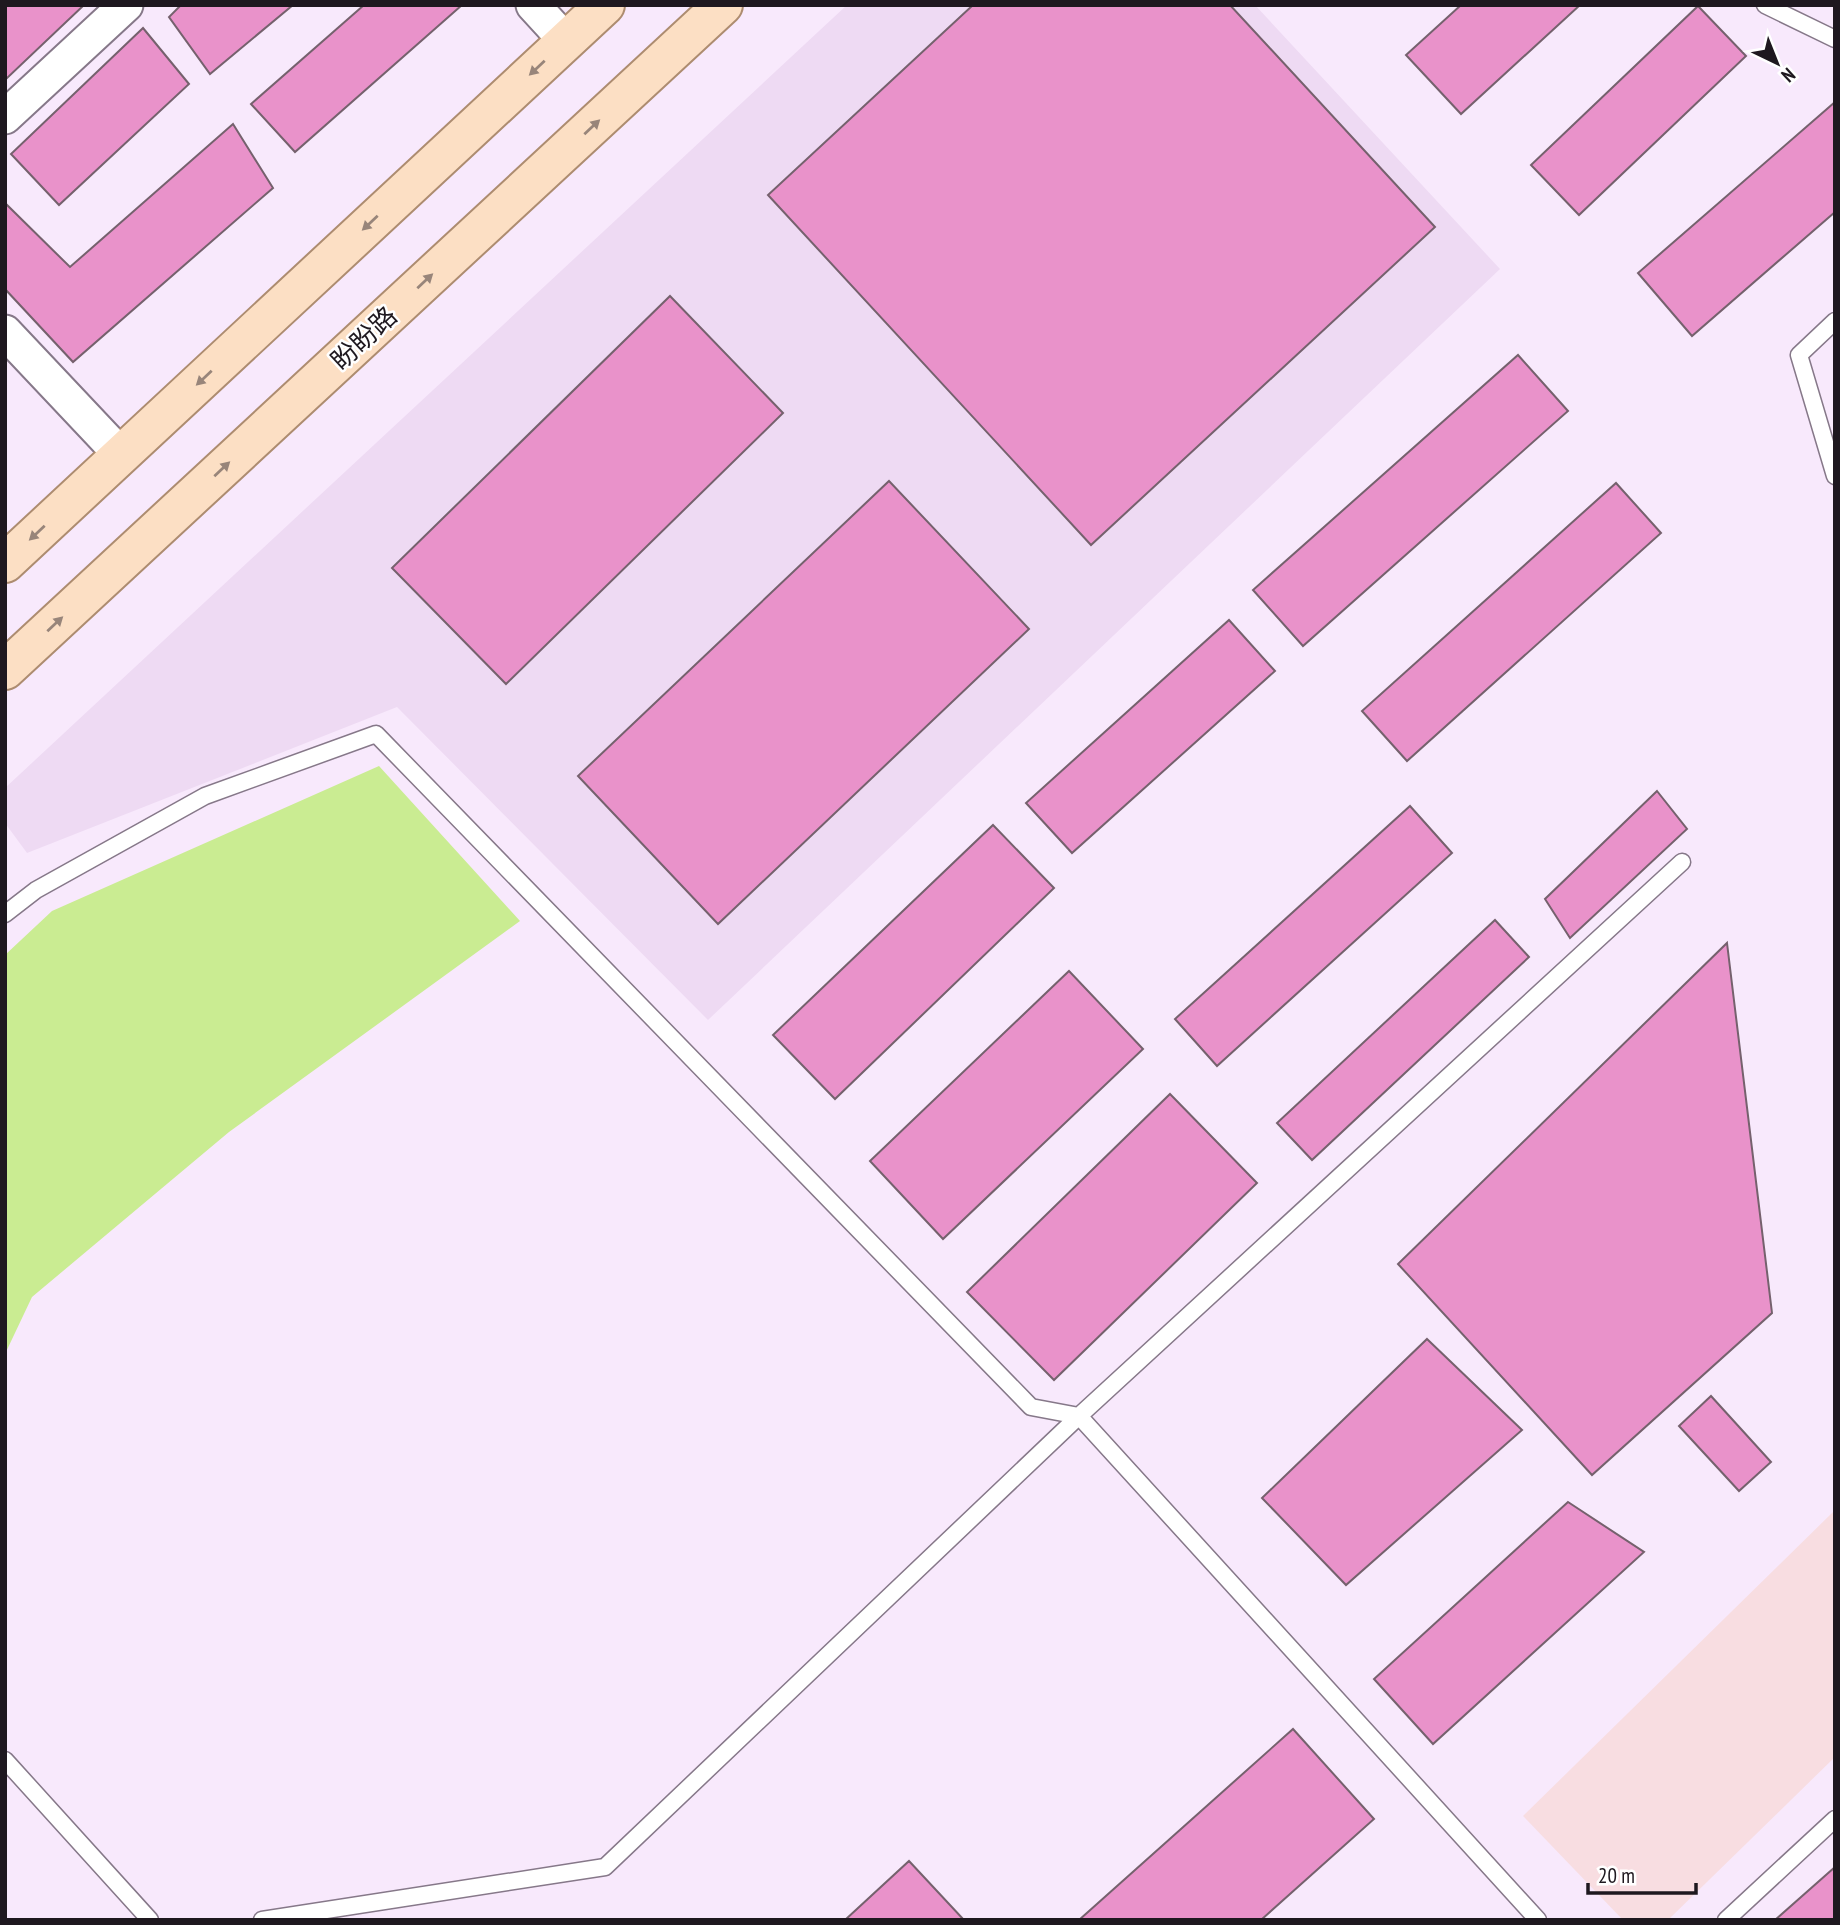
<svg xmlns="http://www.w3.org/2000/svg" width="1840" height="1925" viewBox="0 0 1840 1925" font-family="'PT Sans Narrow','Noto Sans SC',sans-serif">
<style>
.commercial{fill:#f8dde1}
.built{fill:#eedaf3}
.green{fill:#caec92}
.building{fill:#e992ca;stroke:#75616d;stroke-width:2}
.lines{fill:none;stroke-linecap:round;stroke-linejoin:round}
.lane-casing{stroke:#867889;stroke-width:19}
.street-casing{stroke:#867889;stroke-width:37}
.primary-casing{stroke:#ad8c70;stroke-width:42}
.lane{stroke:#fff;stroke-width:16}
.street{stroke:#fff;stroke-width:33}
.primary{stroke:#fcdfc4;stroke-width:38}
.oneway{fill:#98857a}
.labels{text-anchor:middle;stroke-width:5;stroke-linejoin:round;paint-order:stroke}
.street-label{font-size:26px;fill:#1e181f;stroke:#fff}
</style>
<rect width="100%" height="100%" fill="#f8e9fc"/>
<path class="commercial" d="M1833,1512L1835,1514V1757L1668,1920H1623L1523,1816Z"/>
<path class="built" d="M847,5H1255L1500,269L708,1020L397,707L27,853L5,823V788Z"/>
<path class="green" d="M379,766L520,921L229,1132L32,1297L5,1354V955L52,911Z"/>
<path class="building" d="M5,5H84L5,80Z
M181,5H293L210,74L169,17Z
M364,5H462L295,152L251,104Z
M973,5H1230L1435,227L1091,545L768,195Z
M1461,5H1580L1461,114L1406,55Z
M1698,6L1746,56L1579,215L1531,165Z
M143,28L189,84L59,205L11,154Z
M1835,102V212L1692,336L1638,273Z
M233,124L273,188L73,362L5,289V203L70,267Z
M670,296L783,413L506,684L392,568Z
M1518,355L1568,411L1303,646L1253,590Z
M889,481L1029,629L718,924L578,776Z
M1616,483L1661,533L1407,761L1362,711Z
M1229,620L1275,671L1072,853L1026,803Z
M1657,791L1687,829L1570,938L1545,899Z
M1410,806L1452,853L1217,1066L1175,1019Z
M993,825L1054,888L835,1099L773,1035Z
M1495,920L1529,957L1312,1160L1277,1123Z
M1727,943L1772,1313L1592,1475L1398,1264Z
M1069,971L1143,1049L943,1239L870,1161Z
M1170,1094L1257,1183L1054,1380L967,1292Z
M1427,1339L1522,1430L1346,1585L1262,1498Z
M1711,1396L1771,1462L1739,1491L1679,1426Z
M1568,1502L1644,1552L1433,1744L1374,1679Z
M1293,1729L1374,1819L1261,1920H1079Z
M909,1861L964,1920H845Z
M1835,1867V1920H1775Z"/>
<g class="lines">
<defs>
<path id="lane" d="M1765,5L1835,39
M1835,321L1799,355L1835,476
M5,914L36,890L205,796L376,734L1031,1407L1079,1416L1682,862
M5,1760L150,1920
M262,1920L605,1867L1079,1416L1538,1920
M1726,1920L1835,1819"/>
<path id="street" d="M533,5L566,41
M5,117L126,5
M5,332L121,455"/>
<path id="primary" d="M5,563L605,5
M5,670L723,5"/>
</defs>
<use href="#lane" class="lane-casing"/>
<use href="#street" class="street-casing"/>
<use href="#primary" class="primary-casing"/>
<use href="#lane" class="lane"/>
<use href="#street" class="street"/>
<use href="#primary" class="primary"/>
</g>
<defs><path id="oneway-solid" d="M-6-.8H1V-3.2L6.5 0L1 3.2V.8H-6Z" transform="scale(1.75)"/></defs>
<g class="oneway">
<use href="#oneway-solid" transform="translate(537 68) rotate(137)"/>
<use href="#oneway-solid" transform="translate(592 127) rotate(-43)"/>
<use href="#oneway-solid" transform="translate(370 223) rotate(137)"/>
<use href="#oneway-solid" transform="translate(425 281) rotate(-43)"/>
<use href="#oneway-solid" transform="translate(204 378) rotate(137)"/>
<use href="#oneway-solid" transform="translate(222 469) rotate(-43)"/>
<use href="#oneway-solid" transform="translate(37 533) rotate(137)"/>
<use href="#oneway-solid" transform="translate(55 624) rotate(-43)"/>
</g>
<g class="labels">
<g class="street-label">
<text transform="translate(364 338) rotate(-43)" y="9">盼盼路</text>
</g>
</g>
<rect width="1840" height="1925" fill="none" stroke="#1e181f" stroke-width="14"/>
<g transform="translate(1777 63) rotate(137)" stroke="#ffffff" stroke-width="5" paint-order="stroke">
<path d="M0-5L12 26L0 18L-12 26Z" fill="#1e181f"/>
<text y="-10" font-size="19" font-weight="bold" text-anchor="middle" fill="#1e181f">N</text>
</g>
<path d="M1588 1883v10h108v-10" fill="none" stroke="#1e181f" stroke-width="3.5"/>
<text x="1598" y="1883" font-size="21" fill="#1e181f" stroke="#ffffff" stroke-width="5" paint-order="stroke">20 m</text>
</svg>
